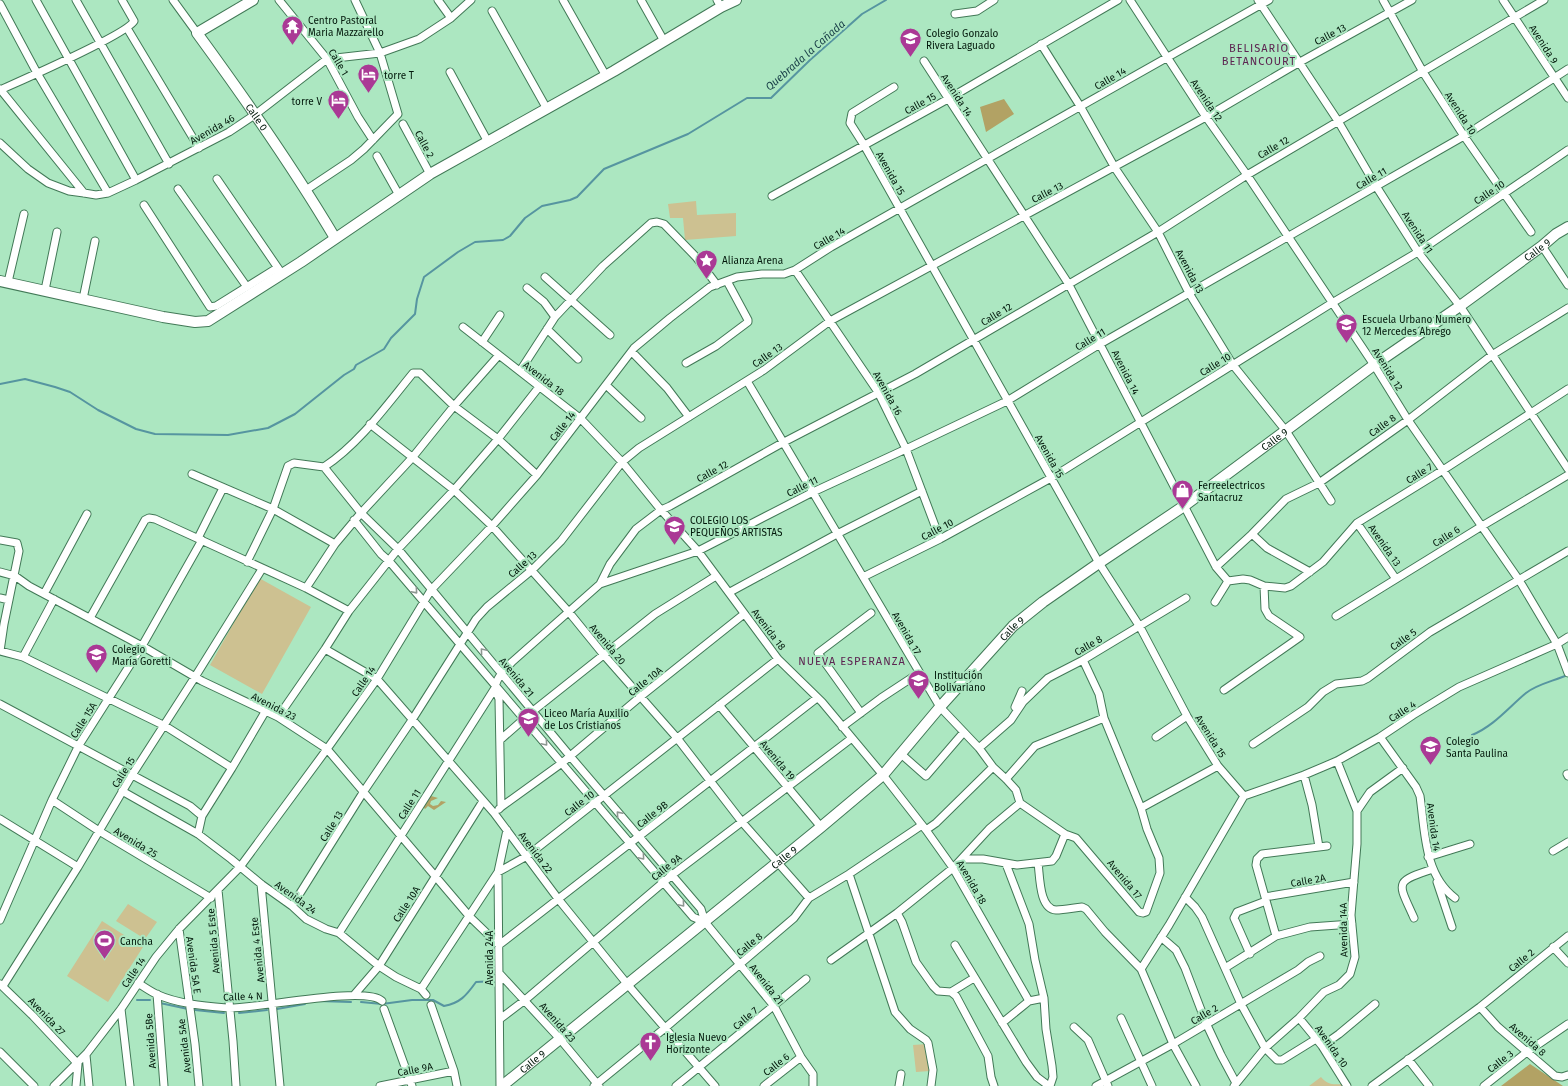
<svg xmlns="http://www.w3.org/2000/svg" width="1568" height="1086" viewBox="0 0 1568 1086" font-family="'Fira Sans',sans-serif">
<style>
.green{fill:#cdc191}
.forest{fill:#b2a264}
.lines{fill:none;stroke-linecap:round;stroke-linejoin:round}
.stream{stroke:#5695a0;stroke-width:2}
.street-casing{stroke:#427957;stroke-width:9}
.secondary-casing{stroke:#427957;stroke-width:12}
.street{stroke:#fff;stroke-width:7}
.secondary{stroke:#fff;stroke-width:10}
.oneway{stroke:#8d9791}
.labels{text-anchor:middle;stroke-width:4;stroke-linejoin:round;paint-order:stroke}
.poi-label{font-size:10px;fill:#02180b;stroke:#ace7c1;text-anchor:start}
.street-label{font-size:10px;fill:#02180b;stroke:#ace7c1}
.neighbourhood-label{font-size:11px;letter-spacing:1px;fill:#5c2551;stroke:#ace7c1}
.water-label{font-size:11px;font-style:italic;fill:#183e47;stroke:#ace7c1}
</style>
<rect width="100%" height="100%" fill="#ace7c1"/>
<path class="green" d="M696,201L697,215L736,213V236L685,240L683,218H670L668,204Z
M259,578L311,607L262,694L210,665Z
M128,904L157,922L145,939L116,921Z
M102,921L143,947L108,1002L67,976Z
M927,1044L930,1071L916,1072L913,1045Z
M1321,1077C1327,1084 1332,1085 1342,1084L1343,1086H1309Z"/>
<path class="forest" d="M1004,99L1014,114L986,132L980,107Z
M431,796L438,798L431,801L430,804L433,806L438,805L441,801L446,802L434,810L428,806L425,809L423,807L427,797Z
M1530,1064L1563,1086H1501Z"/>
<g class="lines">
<path class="stream" d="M0,384L25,379L55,387L70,392L98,410L136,429L155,434L228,435L268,428L295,414L344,375L354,369L356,365L384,349L391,338L415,314L417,299L424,277L458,252L475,242L503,240L510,236L525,218L542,206L570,200L577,197L604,169L688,134L747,98H771L810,60L862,14L886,0
M1472,735C1494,726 1509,707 1526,693C1537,684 1554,681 1567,675
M137,1000H150
M318,1001L351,1002
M361,1002L382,1004L412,1000H433L444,1006C460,1003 466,996 476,982L496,981
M160,1003L188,1009
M277,1009L305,1004
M195,1010L224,1013
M239,1013L267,1010"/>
<defs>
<path id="street" d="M36,0L136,180
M76,0L169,164
M173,0L197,33
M279,0L327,59L358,117L373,140
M438,0L451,18
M563,0L606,76
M641,0L664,41
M717,0L721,7
M1130,0L1206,117L1247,175L1374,365L1408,420L1519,580L1557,644L1568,673
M1258,0L1338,121L1376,186L1418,252L1460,306L1568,469
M1383,0L1423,72L1464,136L1531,232
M1503,0L1568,98
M0,4L37,73L108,193
M492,11L547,109
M955,14L977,11L994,0
M127,28L199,148
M1041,44L1080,106L1115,168L1158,232L1189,293L1233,365L1286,431L1331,501
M924,61L1068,283L1216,567L1228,581
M450,72L488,142
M894,87L852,113L850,123L864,145L1099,563L1140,627L1187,716L1218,766L1244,796
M0,89L84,193
M0,90C20,81 128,34 134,21L122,0
M403,124L430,174
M0,143L28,169L48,183L69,191L84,193L96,195L108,193L136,180L229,132L256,114L327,59L380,53L419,39L451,18L471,0
M377,156L399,195
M217,179L280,271
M178,189L247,287
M306,190L351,160L364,149L398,114L380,53L355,0
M772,196L948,99L1118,0
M144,205L210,307L216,306L277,268
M1542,246L1568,285
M795,270L878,392L906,449L940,539
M545,277L610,335
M8,282L24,214
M527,288L544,302L555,317
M45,290L57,232
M83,299L95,241
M463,327L581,419L622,462L661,510L698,551L778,659L822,702L883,775L926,830L953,868L1029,1001
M547,329L578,359
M482,342L500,315
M632,352L667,388L689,417
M686,363L716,346L748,322V320L727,281
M520,371L555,317L603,266L651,223L657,222L664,224L696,257L717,285
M747,381L940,707L979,748L993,767L1006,779L1016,790L1020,803L1065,834L1076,838L1139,912L1143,913L1146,912L1160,873L1159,858L1147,829L1141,808L1104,718L1099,694L1083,660
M606,385L641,418
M370,424L454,490L492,526L568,611L603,654L677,738L742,822L809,898
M324,467L361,513L398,549L570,756L701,909L705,922L774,1006L801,1057L813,1074V1086
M192,474L273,509L335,544
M354,520L381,554L389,561L693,917L705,922
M1357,523L1396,579
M1252,534L1267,548L1310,572
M198,538L223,488
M0,540L17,543L19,551L4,624L0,651
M247,562L273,509L288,466L294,463L324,467C359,444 386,406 413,373H420L454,406L498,439L537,475
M1216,567L1252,534L1286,499L1319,483L1408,420L1492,355L1568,308
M0,572L15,576L29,586L142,646L202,681L278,717L327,749L470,917L499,945L817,698
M863,577L940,539L1051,478L1332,303L1418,252L1568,150
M1228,581L1243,579L1250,580L1264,586L1285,588L1291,586L1323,562L1357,523L1443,470L1568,389
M600,584L698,551L813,492L906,449L1007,401L1100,344L1464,136L1568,69
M306,588L335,544L361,513L412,458L454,406L499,355
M730,592L837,534L922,491
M44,594L87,514
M0,598L9,600
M1215,602L1228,581
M1336,616L1482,526L1568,475
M90,618L145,520L149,518L155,519L306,588L349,611
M325,649L377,679L494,813L559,900L628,985L715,1086
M0,651L23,657L165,726L232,768
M23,657L54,599
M495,689L499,699L501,807L499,809
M1224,690L1300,637L1269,616L1265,609L1264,586
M0,704L190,806L202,816L198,834
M719,705L821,827
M1015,707L1022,691
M861,713L818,653L871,613
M278,717L325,649L349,611L398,549L454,490L498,439L539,387
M842,727L881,698L919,673
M1156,737L1187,716
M1380,737L1416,787L1420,796C1425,831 1424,875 1455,898
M500,740L533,711L655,614L716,576
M1253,744L1308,707L1323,692L1336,684L1362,681L1368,678L1430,632L1568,551
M979,748L1011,720L1023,702L1048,678L1083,660L1186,598
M901,754L926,776L963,733
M1337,761L1357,811
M1567,774L1568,776
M1304,775L1312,805L1319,847
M1006,779L1035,746L1104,718
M122,791L198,834L231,859L261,884L292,906L306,919L326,929L339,933L379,966L396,977L421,989L426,995
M1244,796L1304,775L1337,761L1380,737L1413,715L1459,687L1557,644L1568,637
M52,800L99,831L211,898
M501,807L562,763L640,697L744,614
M1141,808L1218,766
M202,816L232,768L265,712
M0,819L78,867
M926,830L936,823L993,767
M1553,851L1568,842
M1428,857L1470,844
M962,859H983L1017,865L1052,861L1056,856L1065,834
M1038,863C1040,876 1039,909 1056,910C1064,910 1073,908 1082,907L1086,909L1105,932L1141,969L1173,1044L1196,1086
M1006,864L1029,924L1035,960L1044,998L1046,1029L1052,1066L1053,1077L1050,1086
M849,874L895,1012L910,1029L926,1040L928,1043L933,1070L931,1086
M1437,882L1452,927
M261,884L280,1086
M218,890L233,1041L236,1086
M1185,897L1195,907L1202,917L1241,1004L1265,1048L1277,1060H1282L1316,1039
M1265,897L1354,882
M292,906L364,791L412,720L476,619L487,607L532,570L561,541L622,462L639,448L764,370L830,321L1206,117L1300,62L1412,0
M897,913L902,922L916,962L933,986L938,991L951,992L956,996L988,1056L991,1077L994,1086
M1414,918C1398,882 1393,882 1433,869
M0,920L52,800L79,745L142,646L202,540
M179,929L195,1044L199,1086
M339,933L495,688C496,678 505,669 512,662L600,584L610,564L636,529L661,510L670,506L784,442L915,374L1158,232L1247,175L1544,0
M1276,936L1256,865L1257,859L1262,854L1327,846
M1161,937L1176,950L1185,968L1206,1023L1221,1055L1236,1083
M955,945L1026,1062L1037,1077L1049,1086
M1553,947L1568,963
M1250,954L1234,918L1237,912L1266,901
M831,960L897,913L953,868L989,829L1020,803
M1225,968L1276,936L1310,927L1352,924
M1141,969L1169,925L1244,796
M499,973L560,1039L599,1086
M138,983C144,987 150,991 156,994C178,1004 204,1006 228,1008C257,1009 365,985 382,1001
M0,984L33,1016L78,1064L76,1086
M3,986L78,867L132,775L195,677L262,569
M421,989L498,872L527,856L778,659
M951,992L974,978
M157,994L164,1086
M354,995L379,966L483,801
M431,1005L454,1071L457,1086
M1480,1007L1498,1027L1555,1076L1562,1077L1568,1075
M121,1009L130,1086
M384,1009L412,1086
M1121,1018L1152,1086
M1299,1018L1322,1046L1347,1086
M500,1019L525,1000L672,875L852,738
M1002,1023L1029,1001L1044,998
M1074,1027L1088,1040L1108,1086
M1322,1046L1339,1034L1375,1004
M0,1052L34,1086
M86,1055L89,1086
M1408,1059L1429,1086
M54,1086L87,1053L121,1009L156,957L179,929L240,867L327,749L377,679L431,590L492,526L537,475L634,348L670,318L710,287L737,277L762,274H784L795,270L831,247L1269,0
M380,1086L454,1071
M500,1086L498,872L507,830
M594,1086L665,1028L794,918L809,898L849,874L922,825
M676,1086L806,979
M764,1086L801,1057
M899,1086L901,1074
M1096,1086L1173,1044L1298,970L1308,962L1320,956
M1234,1086L1265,1048L1299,1018L1324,992L1339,985L1350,974L1355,957L1351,915L1357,844V811L1370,792L1403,768
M1372,1086L1480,1007L1568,936
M1484,1086L1527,1052L1568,1024"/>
<g id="secondary">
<path id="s1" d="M253,0L197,33C246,100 293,167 335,238"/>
<path d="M0,281L163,317L195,322L208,321L301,262L430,174L614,71L721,7L736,0"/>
<path id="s2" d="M502,1086L821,827L883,775L940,707L1013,626L1043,602L1099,563L1184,506L1374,365L1460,306L1542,246L1556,234L1568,227"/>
</g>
</defs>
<use href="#street" class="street-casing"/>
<use href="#secondary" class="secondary-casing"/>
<use href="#street" class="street"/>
<use href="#secondary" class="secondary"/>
</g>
<defs><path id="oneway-chevron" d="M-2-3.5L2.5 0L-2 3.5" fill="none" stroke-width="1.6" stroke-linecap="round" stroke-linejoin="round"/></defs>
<g class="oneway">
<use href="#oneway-chevron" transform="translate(415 591) rotate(49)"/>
<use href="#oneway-chevron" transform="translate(483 651) rotate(-130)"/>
<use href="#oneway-chevron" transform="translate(545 743) rotate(50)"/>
<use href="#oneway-chevron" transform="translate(619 814) rotate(-131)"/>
<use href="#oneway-chevron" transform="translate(642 857) rotate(50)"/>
<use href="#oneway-chevron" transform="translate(682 904) rotate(50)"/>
</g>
<defs>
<symbol id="temple-pin" viewBox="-11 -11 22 30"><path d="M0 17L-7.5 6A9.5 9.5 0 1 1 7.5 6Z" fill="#aa3995" stroke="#ace7c1"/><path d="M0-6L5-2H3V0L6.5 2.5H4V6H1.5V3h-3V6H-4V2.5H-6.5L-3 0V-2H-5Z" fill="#fff"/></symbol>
<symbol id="school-pin" viewBox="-11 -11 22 30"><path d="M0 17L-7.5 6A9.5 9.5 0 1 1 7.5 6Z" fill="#aa3995" stroke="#ace7c1"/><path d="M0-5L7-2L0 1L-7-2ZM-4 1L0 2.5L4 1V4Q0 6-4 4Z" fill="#fff"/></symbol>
<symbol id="hotel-pin" viewBox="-11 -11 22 30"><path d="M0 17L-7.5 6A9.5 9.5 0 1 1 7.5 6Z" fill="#aa3995" stroke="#ace7c1"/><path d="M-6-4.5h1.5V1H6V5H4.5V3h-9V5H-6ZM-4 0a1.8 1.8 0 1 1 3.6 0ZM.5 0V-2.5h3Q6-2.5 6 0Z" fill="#fff"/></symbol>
<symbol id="sight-pin" viewBox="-11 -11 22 30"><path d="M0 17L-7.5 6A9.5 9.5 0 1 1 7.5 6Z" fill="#aa3995" stroke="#ace7c1"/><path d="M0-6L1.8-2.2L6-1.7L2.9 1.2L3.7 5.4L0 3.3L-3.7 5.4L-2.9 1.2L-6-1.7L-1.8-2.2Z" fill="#fff"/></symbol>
<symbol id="shop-pin" viewBox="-11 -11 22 30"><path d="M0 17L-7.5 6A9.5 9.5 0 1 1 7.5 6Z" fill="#aa3995" stroke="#ace7c1"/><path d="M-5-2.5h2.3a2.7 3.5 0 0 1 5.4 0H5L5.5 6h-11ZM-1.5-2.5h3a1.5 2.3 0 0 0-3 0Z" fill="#fff"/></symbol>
<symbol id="stadium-pin" viewBox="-11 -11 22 30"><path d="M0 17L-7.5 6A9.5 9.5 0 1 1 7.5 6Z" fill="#aa3995" stroke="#ace7c1"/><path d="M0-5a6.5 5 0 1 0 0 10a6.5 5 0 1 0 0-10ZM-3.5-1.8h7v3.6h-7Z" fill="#fff"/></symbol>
<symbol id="church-pin" viewBox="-11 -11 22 30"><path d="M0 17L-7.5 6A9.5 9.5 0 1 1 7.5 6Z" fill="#aa3995" stroke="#ace7c1"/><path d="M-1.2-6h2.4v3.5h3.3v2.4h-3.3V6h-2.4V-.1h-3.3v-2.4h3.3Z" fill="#fff"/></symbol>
</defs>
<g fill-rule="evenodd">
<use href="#temple-pin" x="280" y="14" width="25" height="34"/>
<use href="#school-pin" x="898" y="26" width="25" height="34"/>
<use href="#hotel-pin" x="356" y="62" width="25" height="34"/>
<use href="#hotel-pin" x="326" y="88" width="25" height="34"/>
<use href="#sight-pin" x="694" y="248" width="25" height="34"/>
<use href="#school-pin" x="1334" y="312" width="25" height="34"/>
<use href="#shop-pin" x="1170" y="478" width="25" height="34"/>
<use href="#school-pin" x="662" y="514" width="25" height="34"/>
<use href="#school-pin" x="84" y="642" width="25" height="34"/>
<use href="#school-pin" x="906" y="668" width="25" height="34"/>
<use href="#school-pin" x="516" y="706" width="25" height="34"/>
<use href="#school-pin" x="1418" y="734" width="25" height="34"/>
<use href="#stadium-pin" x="92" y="928" width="25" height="34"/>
<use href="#church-pin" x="638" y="1030" width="25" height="34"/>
</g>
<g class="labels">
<g class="poi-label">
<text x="308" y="24">Centro Pastoral<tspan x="308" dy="12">Maria Mazzarello</tspan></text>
<text x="926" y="37">Colegio Gonzalo<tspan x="926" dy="12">Rivera Laguado</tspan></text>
<text x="384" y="79">torre T</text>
<text x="322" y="105" text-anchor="end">torre V</text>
<text x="722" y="264">Alianza Arena</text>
<text x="1362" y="323">Escuela Urbano Numero<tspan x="1362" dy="12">12 Mercedes Abrego</tspan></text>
<text x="1198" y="489">Ferreelectricos<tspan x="1198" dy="12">Santacruz</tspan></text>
<text x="690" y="524">COLEGIO LOS<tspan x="690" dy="12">PEQUEÑOS ARTISTAS</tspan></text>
<text x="112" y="653">Colegio<tspan x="112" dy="12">María Goretti</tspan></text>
<text x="934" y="679">Institución<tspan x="934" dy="12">Bolivariano</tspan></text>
<text x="544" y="717">Liceo María Auxilio<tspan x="544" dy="12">de Los Cristianos</tspan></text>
<text x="1446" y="745">Colegio<tspan x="1446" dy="12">Santa Paulina</tspan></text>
<text x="120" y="945">Cancha</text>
<text x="666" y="1041">Iglesia Nuevo<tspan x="666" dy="12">Horizonte</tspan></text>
</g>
<g class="street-label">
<text transform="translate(1330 34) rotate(-28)" y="4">Calle 13</text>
<text transform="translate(1544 44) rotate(57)" y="4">Avenida 9</text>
<text transform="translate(339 62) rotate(59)" y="4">Calle 1</text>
<text transform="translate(1110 78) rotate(-30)" y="4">Calle 14</text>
<text transform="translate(957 95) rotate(57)" y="4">Avenida 14</text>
<text transform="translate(1207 100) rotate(56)" y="4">Avenida 12</text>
<text transform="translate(920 103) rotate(-29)" y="4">Calle 15</text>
<text transform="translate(1461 113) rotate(57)" y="4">Avenida 10</text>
<text dy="4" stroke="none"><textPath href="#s1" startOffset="168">Calle 0</textPath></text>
<text transform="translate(212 129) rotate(-30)" y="4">Avenida 46</text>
<text transform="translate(425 144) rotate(62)" y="4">Calle 2</text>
<text transform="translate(1273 147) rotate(-30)" y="4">Calle 12</text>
<text transform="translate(891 173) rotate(61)" y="4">Avenida 15</text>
<text transform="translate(1371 178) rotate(-30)" y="4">Calle 11</text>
<text transform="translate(1047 192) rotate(-27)" y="4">Calle 13</text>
<text transform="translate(1489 192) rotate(-34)" y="4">Calle 10</text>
<text transform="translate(1418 232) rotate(57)" y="4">Avenida 11</text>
<text transform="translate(829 238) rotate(-30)" y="4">Calle 14</text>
<text dy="4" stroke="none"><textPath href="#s2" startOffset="1335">Calle 9</textPath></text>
<text transform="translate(1190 271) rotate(62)" y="4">Avenida 13</text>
<text transform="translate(996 314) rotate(-31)" y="4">Calle 12</text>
<text transform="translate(1090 339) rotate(-31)" y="4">Calle 11</text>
<text transform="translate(767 355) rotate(-35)" y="4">Calle 13</text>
<text transform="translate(1215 364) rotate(-32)" y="4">Calle 10</text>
<text transform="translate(1388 369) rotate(58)" y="4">Avenida 12</text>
<text transform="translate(1126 372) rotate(63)" y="4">Avenida 14</text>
<text transform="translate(544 378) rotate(38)" y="4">Avenida 18</text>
<text transform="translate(888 393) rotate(61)" y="4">Avenida 16</text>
<text transform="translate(1382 425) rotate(-36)" y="4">Calle 8</text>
<text transform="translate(562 426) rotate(-52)" y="4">Calle 14</text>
<text dy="4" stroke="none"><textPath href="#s2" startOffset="1011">Calle 9</textPath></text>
<text transform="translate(1050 456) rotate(61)" y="4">Avenida 15</text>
<text transform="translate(712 471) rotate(-29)" y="4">Calle 12</text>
<text transform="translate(1419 473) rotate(-32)" y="4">Calle 7</text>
<text transform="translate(802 486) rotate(-26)" y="4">Calle 11</text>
<text transform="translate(937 529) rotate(-28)" y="4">Calle 10</text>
<text transform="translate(1446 536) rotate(-32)" y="4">Calle 6</text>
<text transform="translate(1385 545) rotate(55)" y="4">Avenida 13</text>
<text transform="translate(522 564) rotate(-42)" y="4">Calle 13</text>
<text transform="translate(769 629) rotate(53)" y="4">Avenida 18</text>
<text dy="4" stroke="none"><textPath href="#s2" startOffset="687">Calle 9</textPath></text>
<text transform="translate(907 633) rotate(60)" y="4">Avenida 17</text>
<text transform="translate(1403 639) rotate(-36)" y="4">Calle 5</text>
<text transform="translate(608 644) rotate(50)" y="4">Avenida 20</text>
<text transform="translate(1088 645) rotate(-30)" y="4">Calle 8</text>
<text transform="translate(517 677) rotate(50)" y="4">Avenida 21</text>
<text transform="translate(363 681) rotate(-56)" y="4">Calle 14</text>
<text transform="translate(645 681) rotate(-39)" y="4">Calle 10A</text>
<text transform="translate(274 706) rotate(27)" y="4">Avenida 23</text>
<text transform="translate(1402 711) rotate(-33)" y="4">Calle 4</text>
<text transform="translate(83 720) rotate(-58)" y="4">Calle 15A</text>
<text transform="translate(1211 736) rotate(58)" y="4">Avenida 15</text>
<text transform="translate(778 760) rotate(50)" y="4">Avenida 19</text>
<text transform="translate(123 772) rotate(-58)" y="4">Calle 15</text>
<text transform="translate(579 803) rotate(-38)" y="4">Calle 10</text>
<text transform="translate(409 804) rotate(-58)" y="4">Calle 11</text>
<text transform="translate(652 814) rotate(-38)" y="4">Calle 9B</text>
<text transform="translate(331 826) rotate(-58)" y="4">Calle 13</text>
<text transform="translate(1434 827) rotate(82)" y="4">Avenida 14</text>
<text transform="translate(136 842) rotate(31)" y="4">Avenida 25</text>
<text transform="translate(536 852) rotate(53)" y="4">Avenida 22</text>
<text dy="4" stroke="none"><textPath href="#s2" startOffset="363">Calle 9</textPath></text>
<text transform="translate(666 867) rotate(-39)" y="4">Calle 9A</text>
<text transform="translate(1125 879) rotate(50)" y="4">Avenida 17</text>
<text transform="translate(1308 880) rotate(-10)" y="4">Calle 2A</text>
<text transform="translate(972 882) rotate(60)" y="4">Avenida 18</text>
<text transform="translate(296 897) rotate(36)" y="4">Avenida 24</text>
<text transform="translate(406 904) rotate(-57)" y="4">Calle 10A</text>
<text transform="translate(1343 930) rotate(-91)" y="4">Avenida 14A</text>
<text transform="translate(213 941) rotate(-95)" y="4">Avenida 5 Este</text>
<text transform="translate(749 944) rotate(-40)" y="4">Calle 8</text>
<text transform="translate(257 950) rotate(-96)" y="4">Avenida 4 Este</text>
<text transform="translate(489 958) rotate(-90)" y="4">Avenida 24A</text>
<text transform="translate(1521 960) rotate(-39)" y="4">Calle 2</text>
<text transform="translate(194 965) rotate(82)" y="4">Avenida 5A E</text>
<text transform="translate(133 972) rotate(-56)" y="4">Calle 14</text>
<text transform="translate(767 984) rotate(52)" y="4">Avenida 21</text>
<text transform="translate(243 996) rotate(-2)" y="4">Calle 4 N</text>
<text transform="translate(1204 1014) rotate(-30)" y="4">Calle 2</text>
<text transform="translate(47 1016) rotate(46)" y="4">Avenida 27</text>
<text transform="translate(745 1018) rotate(-40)" y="4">Calle 7</text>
<text transform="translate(558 1022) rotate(49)" y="4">Avenida 23</text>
<text transform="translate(1528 1039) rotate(41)" y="4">Avenida 8</text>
<text transform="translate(150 1041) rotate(-94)" y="4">Avenida 5Be</text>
<text transform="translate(184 1046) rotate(-97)" y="4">Avenida 5Ae</text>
<text transform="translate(1332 1046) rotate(55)" y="4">Avenida 10</text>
<text transform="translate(1500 1061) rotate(-38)" y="4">Calle 3</text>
<text dy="4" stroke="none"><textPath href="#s2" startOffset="39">Calle 9</textPath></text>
<text transform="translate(776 1064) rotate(-38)" y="4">Calle 6</text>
<text transform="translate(415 1069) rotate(-11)" y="4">Calle 9A</text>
</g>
<g class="neighbourhood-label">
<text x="1259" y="52">BELISARIO<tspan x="1259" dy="13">BETANCOURT</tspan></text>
<text x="852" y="665">NUEVA ESPERANZA</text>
</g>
<g class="water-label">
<text transform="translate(805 55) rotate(-41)" y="4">Quebrada la Cañada</text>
</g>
</g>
</svg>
